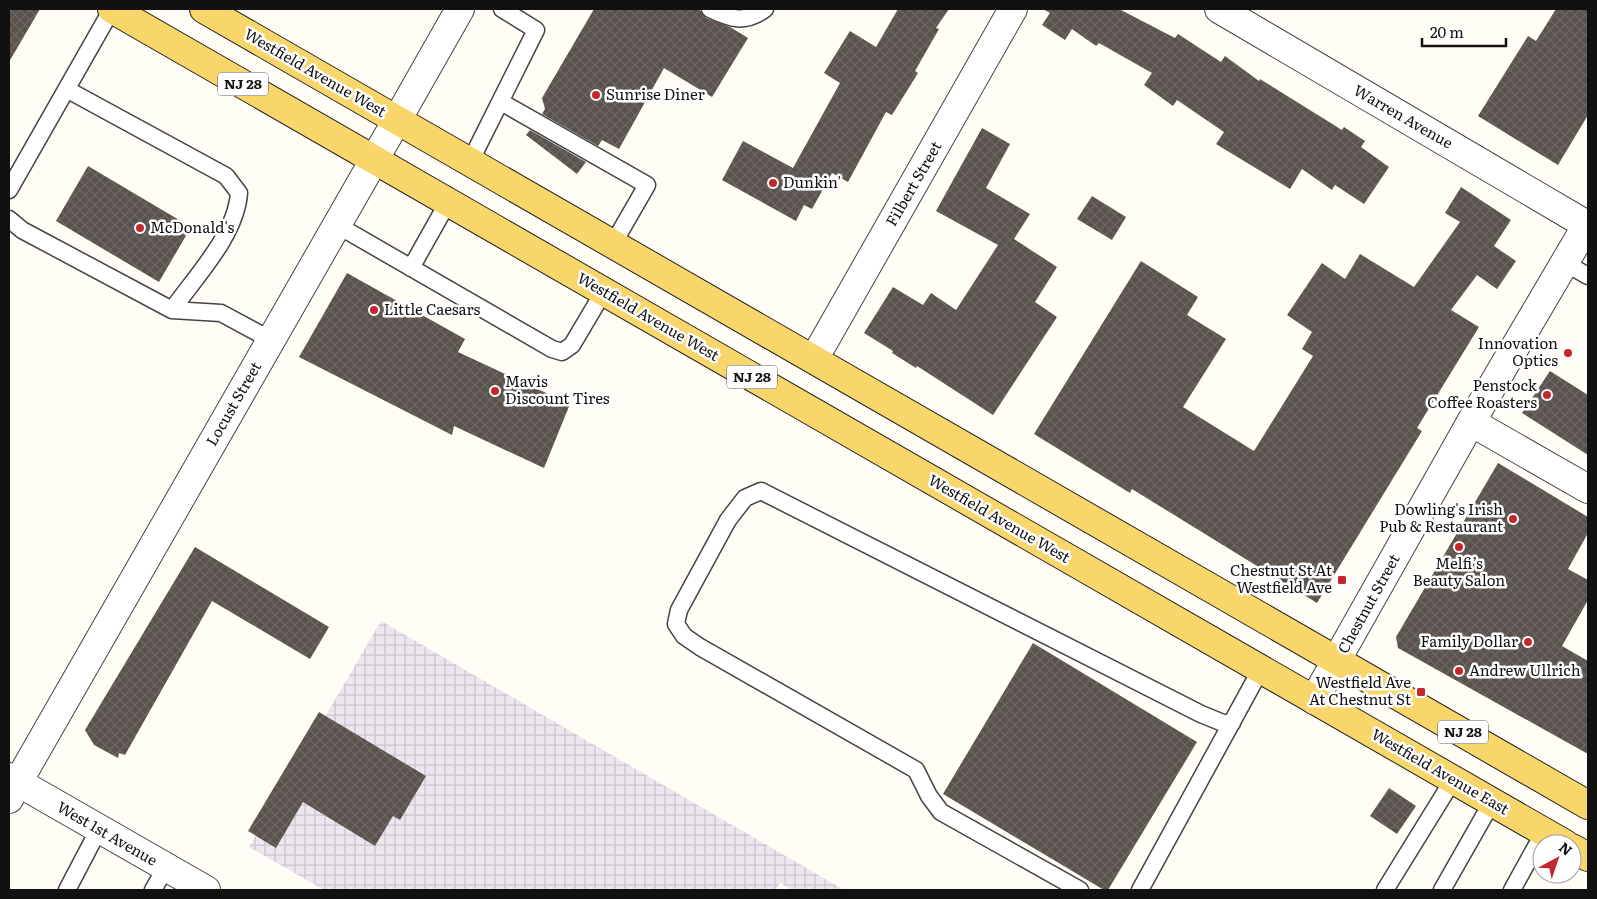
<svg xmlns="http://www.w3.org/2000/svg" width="1597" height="899" viewBox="0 0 1597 899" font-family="Literata,serif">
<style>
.industrial{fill:url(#industrial-grid)}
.building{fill:url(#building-cross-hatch)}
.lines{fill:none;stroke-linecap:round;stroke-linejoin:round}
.service-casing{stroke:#444;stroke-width:19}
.minor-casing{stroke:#444;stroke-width:30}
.tertiary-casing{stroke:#444;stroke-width:30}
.primary-casing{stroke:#222;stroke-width:30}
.service{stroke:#fff;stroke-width:16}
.minor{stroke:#fff;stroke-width:28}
.tertiary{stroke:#fff;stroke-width:28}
.primary{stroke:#f9d66b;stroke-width:28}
.poi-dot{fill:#c4262e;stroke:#fff;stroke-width:2}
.labels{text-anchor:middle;stroke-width:5;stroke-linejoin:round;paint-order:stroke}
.shield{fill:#fff;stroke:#585858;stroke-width:1}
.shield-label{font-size:14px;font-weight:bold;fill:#111}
.street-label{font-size:15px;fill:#111;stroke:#fff}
.poi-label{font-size:15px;fill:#111;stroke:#fff;text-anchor:start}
</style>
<defs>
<pattern id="industrial-grid" width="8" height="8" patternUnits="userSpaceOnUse" patternTransform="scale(1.25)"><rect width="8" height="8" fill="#eee6ef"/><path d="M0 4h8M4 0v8" fill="none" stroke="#cbc4cc"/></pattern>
<pattern id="building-cross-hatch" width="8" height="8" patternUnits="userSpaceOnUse" patternTransform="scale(1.25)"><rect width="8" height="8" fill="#5a524d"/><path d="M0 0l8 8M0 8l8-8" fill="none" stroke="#6d6662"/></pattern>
</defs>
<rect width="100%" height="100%" fill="#fffdf5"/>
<path class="industrial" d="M381,621L844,890H792L780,883L776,890H324L249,847Z"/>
<path class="building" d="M9,9H40L9,62Z
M594,9H699L706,18L730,27L748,38L712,97L664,68L619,149L602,140L598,146L542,114L545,109L542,98Z
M898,9H949L936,28L939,29L915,71L918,73L892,115L886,112L848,182L832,173L812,209L804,205L796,221L722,180L743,141L793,168L840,83L824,73L850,31L876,47Z
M1043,9H1119L1175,38L1178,34L1221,62L1225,56L1259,81L1260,79L1342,130L1344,127L1365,141L1361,147L1389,167L1364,204L1335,185L1332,190L1302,169L1290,189L1216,144L1224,132L1177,100L1173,106L1144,85L1152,73L1099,43L1096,46L1072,29L1065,40L1042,25L1050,13Z
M1556,9H1588V115L1558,165L1478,116L1528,36L1536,41Z
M982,128L1010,144L986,188L1030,214L1014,239L1057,267L1035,302L1057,317L993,415L917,366L916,368L892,353L893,351L864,333L893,287L923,305L931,293L956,310L998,245L936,211Z
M530,130L586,162L577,174L526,135Z
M88,166L191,227L159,282L56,221Z
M1461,187L1511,220L1494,246L1516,261L1497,289L1477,275L1451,310L1479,327L1417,428L1422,431L1317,603L1132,489L1130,493L1034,434L1141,261L1198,297L1187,315L1226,339L1183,407L1254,451L1313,356L1302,349L1312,332L1287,315L1322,263L1345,279L1360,254L1414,287L1460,222L1445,213Z
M1092,196L1126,217L1112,240L1077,219Z
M347,273L465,339L458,352L570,404L544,468L454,426L452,435L299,357Z
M1550,371L1588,395V455L1522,413Z
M1498,463L1588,517V533L1568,569L1588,580V600L1562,646L1588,661V754L1398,648L1396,637Z
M195,547L329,627L310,659L212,601L125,755L119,753L118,758L94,745L85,730Z
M1033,643L1197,742L1108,890H1104L943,794Z
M319,712L426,776L400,820L393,816L375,846L303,802L276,848L248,831Z
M1389,788L1416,806L1397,834L1370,816Z"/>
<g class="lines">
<defs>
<path id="service" d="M710,9C731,19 744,24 765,9
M68,90L226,176L239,193C236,235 196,276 172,310
M501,102L647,185L613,244
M470,162L536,30L502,9
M9,190L112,9
M9,219L22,230L172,310L221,313L271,340
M337,225L552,349L562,352L572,345L604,291
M1565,263L1588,276
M411,268L448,202
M67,890L99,829
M153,890L166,867
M1080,890L941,812L929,796L916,770L700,647L684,636L676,624L679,610L728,520L745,498L761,491L1201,714L1223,723H1232
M1140,890L1261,669
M1385,890L1453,780
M1442,890L1492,802
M1512,890L1544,832"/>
<path id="minor" d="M1219,9L1587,225
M397,120L460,9
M814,359L1013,9
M1471,422L1588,489
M9,799L18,782"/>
<path id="tertiary" d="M1314,700L1471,422L1588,223
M9,777L206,890
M18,782L397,120"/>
<path id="primary" d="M112,9L1565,844
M204,9L1588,805
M1572,848L1588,857"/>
</defs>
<use href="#service" class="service-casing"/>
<use href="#minor" class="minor-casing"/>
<use href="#tertiary" class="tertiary-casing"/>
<use href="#primary" class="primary-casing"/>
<use href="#service" class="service"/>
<use href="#minor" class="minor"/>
<use href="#tertiary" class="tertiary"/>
<use href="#primary" class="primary"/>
</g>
<g class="poi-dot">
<circle cx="596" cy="95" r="5"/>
<circle cx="773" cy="183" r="5"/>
<circle cx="140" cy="228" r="5"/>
<circle cx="374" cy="310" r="5"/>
<circle cx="1568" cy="353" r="5"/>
<circle cx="495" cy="391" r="5"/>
<circle cx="1547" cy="395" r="5"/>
<circle cx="1513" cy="519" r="5"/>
<circle cx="1459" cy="547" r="5"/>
<rect x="1337" y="575" width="10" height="10" rx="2.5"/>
<circle cx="1528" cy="642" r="5"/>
<circle cx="1459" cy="671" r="5"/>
<rect x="1416" y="687" width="10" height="10" rx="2.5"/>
</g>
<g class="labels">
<g class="shield">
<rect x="218" y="72.5" width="50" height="23" rx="4"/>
<rect x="727" y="365.5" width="50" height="23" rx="4"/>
<rect x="1438" y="720.5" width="50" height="23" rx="4"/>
</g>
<g class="shield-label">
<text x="243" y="89">NJ 28</text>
<text x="752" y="382">NJ 28</text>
<text x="1463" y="737">NJ 28</text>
</g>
<g class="street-label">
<text transform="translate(315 73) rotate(30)" y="5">Westfield Avenue West</text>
<text transform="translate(1403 117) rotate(30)" y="5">Warren Avenue</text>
<text transform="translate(914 184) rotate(-60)" y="5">Filbert Street</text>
<text transform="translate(648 317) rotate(30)" y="5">Westfield Avenue West</text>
<text transform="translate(234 404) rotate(-60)" y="5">Locust Street</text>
<text transform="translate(999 519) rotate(30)" y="5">Westfield Avenue West</text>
<text transform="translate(1369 604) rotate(-61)" y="5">Chestnut Street</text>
<text transform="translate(1440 772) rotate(30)" y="5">Westfield Avenue East</text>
<text transform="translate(107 834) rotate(30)" y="5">West 1st Avenue</text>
</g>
<g class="poi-label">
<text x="606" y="100">Sunrise Diner</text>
<text x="783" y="188">Dunkin'</text>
<text x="150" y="233">McDonald's</text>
<text x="384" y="315">Little Caesars</text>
<text x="1558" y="349" text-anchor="end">Innovation<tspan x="1558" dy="17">Optics</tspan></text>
<text x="505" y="387">Mavis<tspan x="505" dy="17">Discount Tires</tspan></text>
<text x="1537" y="391" text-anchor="end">Penstock<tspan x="1537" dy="17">Coffee Roasters</tspan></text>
<text x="1503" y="515" text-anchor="end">Dowling's Irish<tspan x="1503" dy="17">Pub &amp; Restaurant</tspan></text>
<text x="1459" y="569" text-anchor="middle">Melfi’s<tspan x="1459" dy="17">Beauty Salon</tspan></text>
<text x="1332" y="576" text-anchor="end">Chestnut St At<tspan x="1332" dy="17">Westfield Ave</tspan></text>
<text x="1518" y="647" text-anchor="end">Family Dollar</text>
<text x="1469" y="676">Andrew Ullrich</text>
<text x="1411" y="688" text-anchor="end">Westfield Ave<tspan x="1411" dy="17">At Chestnut St</tspan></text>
</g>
</g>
<rect width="1597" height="899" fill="none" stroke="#111111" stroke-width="20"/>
<g transform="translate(1557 859) rotate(40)"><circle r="24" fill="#ffffff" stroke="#a0a0a0"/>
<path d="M0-4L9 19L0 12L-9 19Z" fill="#c4262e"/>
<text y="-8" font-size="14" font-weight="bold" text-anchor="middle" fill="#111111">N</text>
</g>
<path d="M1422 38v8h84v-8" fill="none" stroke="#111111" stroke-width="2.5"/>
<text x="1430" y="38" font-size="15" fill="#111111" stroke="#ffffff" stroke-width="4" paint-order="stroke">20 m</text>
</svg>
